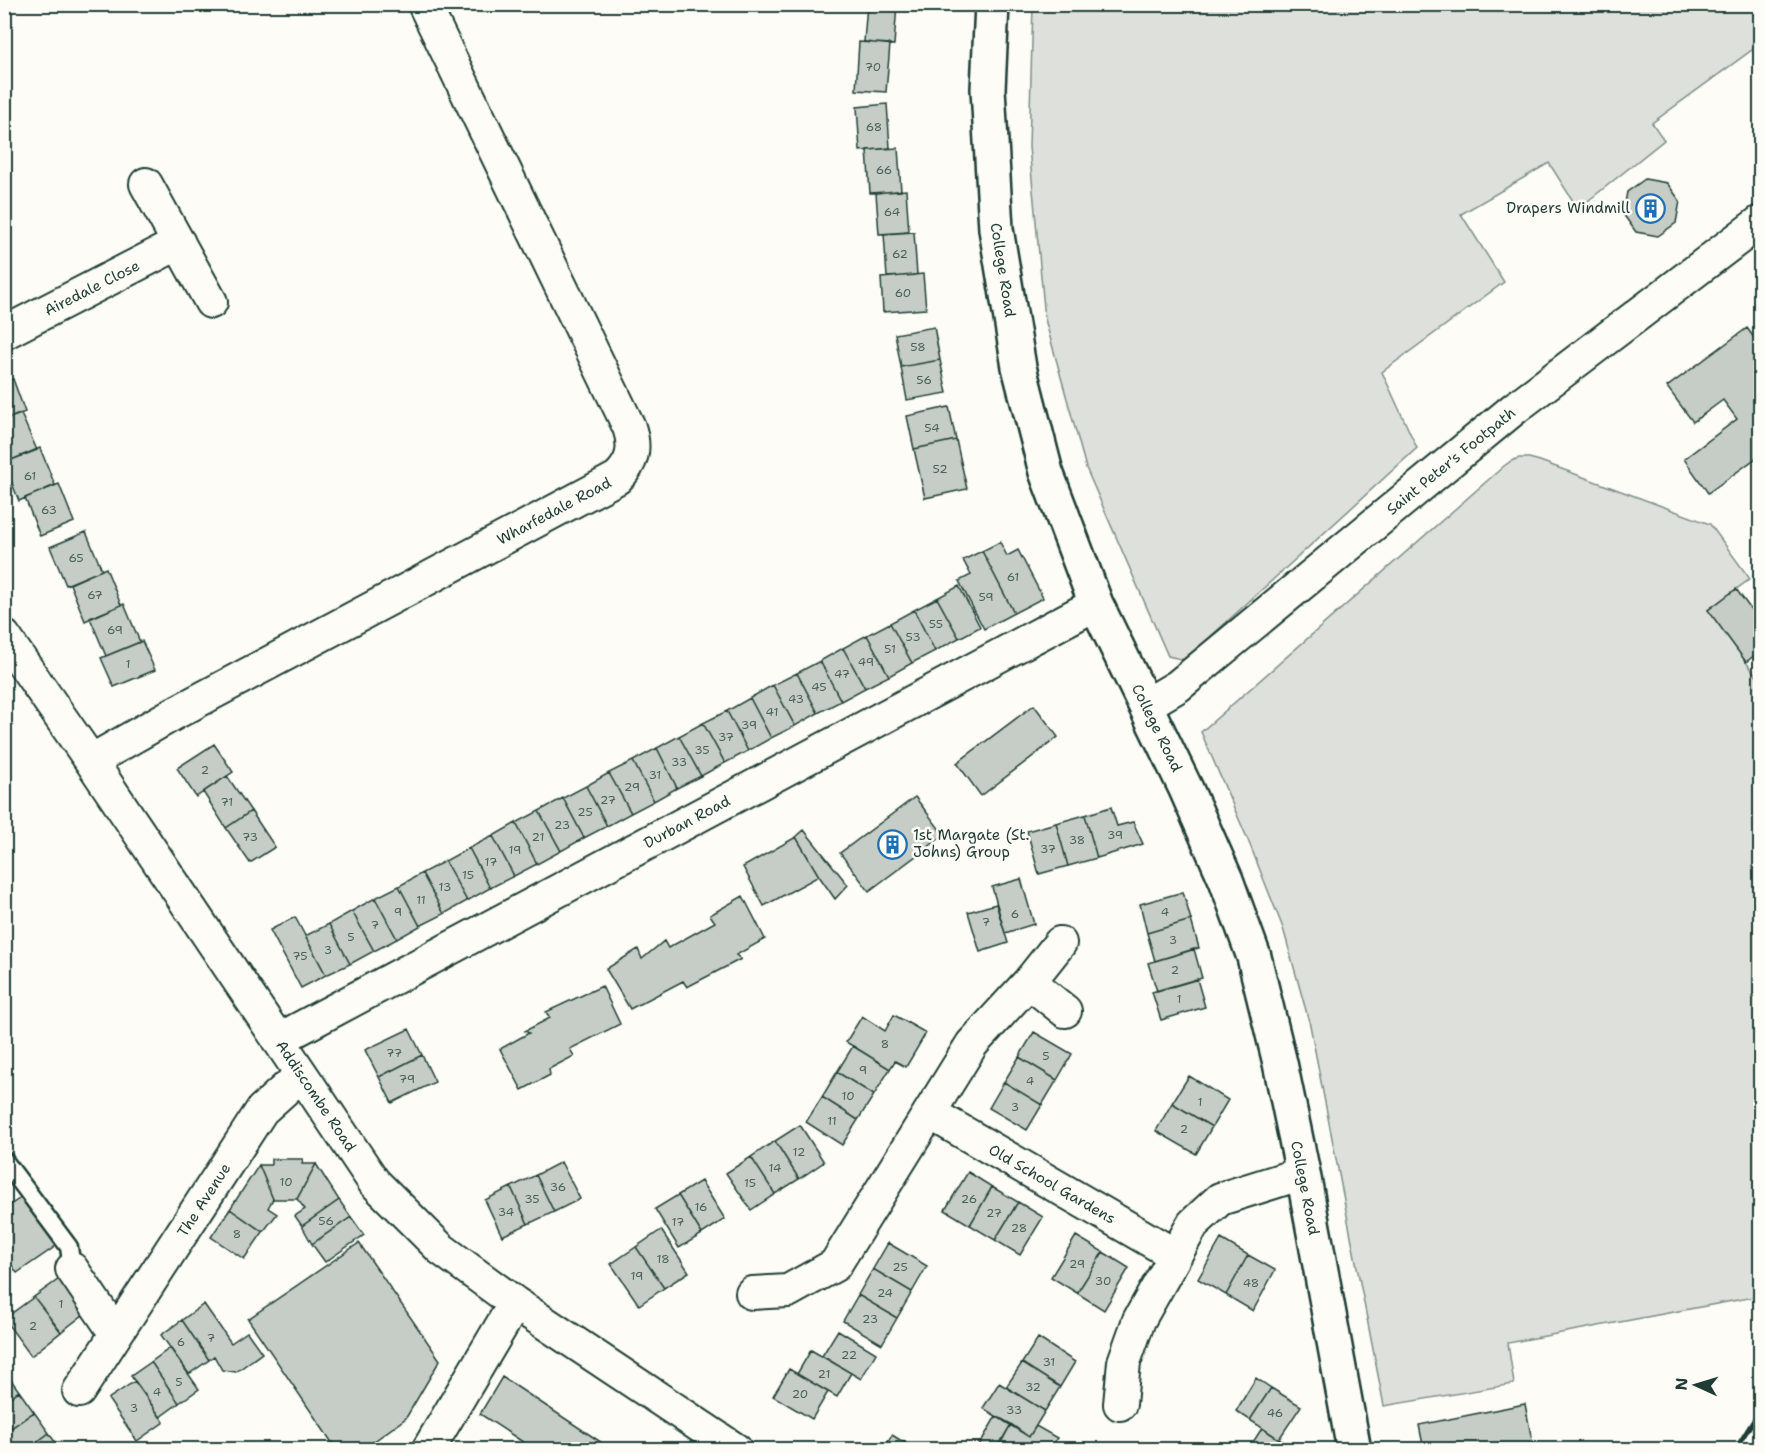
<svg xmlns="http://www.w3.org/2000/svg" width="1765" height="1454" viewBox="0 0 1765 1454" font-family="'Shantell Sans',sans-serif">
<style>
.green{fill:#dde0db;stroke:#7e8e88;stroke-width:1.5}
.building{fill:#c6cdc7;stroke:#1f3d34;stroke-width:1.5}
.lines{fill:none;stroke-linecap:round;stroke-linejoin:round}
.lane-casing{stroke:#1f3d34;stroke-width:21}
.street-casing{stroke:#1f3d34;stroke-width:36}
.secondary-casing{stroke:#1f3d34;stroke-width:38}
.lane{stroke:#fdfcf7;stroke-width:16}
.street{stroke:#fdfcf7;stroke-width:32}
.secondary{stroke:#fdfcf7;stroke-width:33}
.rail{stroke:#1f3d34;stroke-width:4.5}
.labels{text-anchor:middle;stroke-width:5;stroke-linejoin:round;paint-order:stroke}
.number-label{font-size:12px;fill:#496159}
.poi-label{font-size:15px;fill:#1f3d34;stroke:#fdfcf7;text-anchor:end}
.street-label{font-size:15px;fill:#1f3d34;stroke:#fdfcf7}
</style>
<rect width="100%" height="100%" fill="#fdfcf7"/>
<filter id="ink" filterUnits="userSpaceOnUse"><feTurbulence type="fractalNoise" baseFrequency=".0167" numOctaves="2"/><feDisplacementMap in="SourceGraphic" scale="12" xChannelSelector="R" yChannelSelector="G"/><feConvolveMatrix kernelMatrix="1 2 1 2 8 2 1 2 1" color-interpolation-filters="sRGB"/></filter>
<g filter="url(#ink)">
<path class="green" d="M1033,5H1760V44L1652,123L1664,140L1578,209L1549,163L1461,214L1504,282L1382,372L1417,448L1185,660L1168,656L1086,468L1045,319L1029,147Z
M1519,458H1529L1540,461L1710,524L1750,579L1708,610L1760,681V1294L1759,1296L1508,1343L1514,1384L1384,1406L1310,1025L1283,928L1248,840L1201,732L1504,466L1511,461Z"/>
<path class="building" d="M867,4H897L894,45L864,42Z
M859,42L890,44L886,92L856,90Z
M887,104L890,148L860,151L857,107Z
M898,148L901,191L870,193L867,150Z
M1645,179L1667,183L1680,201L1676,223L1658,236L1636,232L1623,214L1627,192Z
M906,190L909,232L879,234L876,193Z
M914,232L917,275L887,277L884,234Z
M923,274L926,309L883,312L881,278Z
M934,327L940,360L901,367L895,334Z
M1747,328L1760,346V455L1708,493L1684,459L1737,419L1723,400L1693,422L1667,387Z
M940,360L947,393L907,400L901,367Z
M13,379L25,412L4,420V382Z
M949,407L956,440L914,449L907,416Z
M21,414L37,450L4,463V420Z
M956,440L967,489L925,498L914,449Z
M40,448L55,485L19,501L4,463Z
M59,484L74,522L40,536L25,498Z
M86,532L102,570L66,585L50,547Z
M1000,542L1007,556L1018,550L1043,598L1014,613L982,551Z
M982,551L1014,613L984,629L959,581L971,575L963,560Z
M106,568L121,605L85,621L70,584Z
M959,586L980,627L959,638L937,598Z
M1736,589L1760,622V651L1746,662L1708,610Z
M937,598L959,638L935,651L914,610Z
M124,604L140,642L106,656L90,618Z
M914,610L935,651L912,663L890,623Z
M890,623L912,663L889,676L867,635Z
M867,635L889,676L865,688L843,648Z
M142,641L155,670L114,687L101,658Z
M843,648L865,688L841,701L820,661Z
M820,661L841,701L818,713L797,673Z
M797,673L818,713L795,726L773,685Z
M773,685L795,726L771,738L750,698Z
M750,698L771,738L748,751L727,711Z
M1034,705L1058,737L981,796L957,763Z
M727,711L748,751L725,763L703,723Z
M703,723L725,763L701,776L679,736Z
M679,736L701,776L677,788L657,748Z
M214,744L233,772L196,797L177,768Z
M657,748L677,788L654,801L633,761Z
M633,761L654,801L631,813L609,773Z
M609,773L631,813L607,826L586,786Z
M227,776L251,811L226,828L203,792Z
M586,786L607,826L584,838L563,798Z
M915,797L944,835L869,891L840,853Z
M563,798L584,838L561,851L539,811Z
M1111,807L1117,826L1133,822L1143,844L1097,858L1085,815Z
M251,811L275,847L250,863L226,828Z
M539,811L561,851L537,864L516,823Z
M1085,815L1097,858L1068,866L1056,823Z
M516,823L537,864L514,876L493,836Z
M1056,823L1068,866L1039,874L1027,831Z
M804,830L848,885L835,899L819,876L796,837Z
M493,836L514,876L490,888L469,848Z
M796,837L819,876L764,906L743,867Z
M469,848L490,888L467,901L445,861Z
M445,861L467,901L444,914L422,873Z
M422,873L444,914L420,926L399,886Z
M1021,879L1034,924L1005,933L992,887Z
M399,886L420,926L397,939L375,898Z
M1183,892L1191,920L1147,933L1140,904Z
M743,896L765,939L736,955L741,959L687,987L683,981L630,1009L606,969L638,949L642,959L664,941L668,948L715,922L710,915Z
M375,898L397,939L374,951L352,911Z
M996,904L1008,943L980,952L968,912Z
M352,911L374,951L350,964L329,924Z
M295,917L326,975L301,988L270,930Z
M1191,920L1199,948L1155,961L1147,933Z
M329,924L350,964L326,975L305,936Z
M1194,949L1202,978L1157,991L1148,963Z
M1197,979L1205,1007L1161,1020L1152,992Z
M602,986L620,1024L570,1049L574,1056L549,1069L550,1075L522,1090L500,1049L529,1033L525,1031L550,1018L546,1012Z
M894,1015L926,1033L906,1067L895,1061L890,1069L846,1042L862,1016L885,1031Z
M409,1029L422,1055L379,1077L365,1050Z
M1034,1032L1072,1054L1057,1080L1019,1057Z
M853,1046L890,1069L874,1095L837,1072Z
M422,1055L435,1082L392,1103L379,1077Z
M1019,1057L1057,1080L1042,1105L1004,1082Z
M837,1072L874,1095L858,1120L822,1097Z
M1189,1076L1228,1100L1212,1127L1172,1103Z
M1004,1082L1042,1105L1027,1130L989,1108Z
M822,1097L858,1120L842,1145L806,1122Z
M1172,1103L1212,1127L1196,1154L1156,1131Z
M800,1125L824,1162L799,1179L775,1141Z
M775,1141L799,1179L775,1194L751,1157Z
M751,1157L775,1194L751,1210L726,1173Z
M271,1159H303L302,1164H316L297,1199H273L259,1165H271Z
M561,1162L580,1199L554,1212L536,1175Z
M316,1164L339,1200L302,1226L295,1216L305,1209L297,1199Z
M259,1165L273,1199L268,1208L277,1214L263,1232L230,1209Z
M968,1172L992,1187L970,1225L945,1210Z
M536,1175L554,1212L528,1224L511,1187Z
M701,1181L725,1219L702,1234L678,1195Z
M511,1187L528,1224L502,1236L485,1200Z
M992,1187L1018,1202L995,1240L970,1225Z
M678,1195L702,1234L679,1248L655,1209Z
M22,1197L56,1246L17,1273L8,1260L4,1262V1203L7,1207Z
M339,1200L351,1217L312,1244L302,1226Z
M1018,1202L1043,1217L1020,1255L995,1240Z
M230,1209L263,1232L244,1259L211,1237Z
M351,1217L364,1235L325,1262L312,1244Z
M661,1230L689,1272L664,1288L636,1247Z
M1076,1236L1103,1252L1077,1293L1051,1277Z
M1221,1239L1248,1255L1226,1295L1198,1279Z
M359,1243L440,1360L406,1418L362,1450H337L248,1319Z
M888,1243L927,1266L912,1292L873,1269Z
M636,1247L664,1288L639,1305L611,1264Z
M1103,1252L1129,1268L1104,1310L1077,1293Z
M1248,1255L1275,1270L1253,1311L1226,1295Z
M873,1269L912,1292L897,1318L858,1295Z
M62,1277L88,1311L61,1332L34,1297Z
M858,1295L897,1318L882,1344L843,1321Z
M34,1297L61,1332L31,1356L4,1319Z
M204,1304L231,1343L247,1332L262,1353L236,1372L222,1370L214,1356L209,1360L182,1320Z
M182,1320L209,1360L189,1374L161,1335Z
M838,1330L876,1353L861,1379L822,1356Z
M1038,1338L1075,1362L1060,1387L1022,1363Z
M170,1348L199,1389L179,1403L151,1362Z
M811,1350L851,1373L837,1397L797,1374Z
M151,1362L179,1403L160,1417L131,1376Z
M1022,1363L1060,1387L1045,1411L1006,1387Z
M789,1369L828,1392L812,1419L773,1396Z
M4,1370L19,1391L4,1401Z
M502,1377L613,1450H535L480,1414Z
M1256,1378L1271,1388L1250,1420L1236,1411Z
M135,1381L164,1422L137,1441L108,1399Z
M999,1383L1045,1411L1029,1437L983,1408Z
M1271,1388L1301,1406L1279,1439L1250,1420Z
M19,1391L34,1412L4,1433V1401Z
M1525,1404L1533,1446L1512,1450H1424L1419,1425Z
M34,1412L49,1433L26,1450H11L4,1440V1433Z
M996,1416L1011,1424L997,1450H982L978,1447Z
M1011,1424L1029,1437L1036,1426L1057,1438L1050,1450H1007L999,1445Z
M1262,1428L1296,1450H1248Z
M49,1433L60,1450H26Z
M892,1435L917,1450H883Z"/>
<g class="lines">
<defs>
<path id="lane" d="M4,1160L69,1247L72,1269"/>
<path id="street" d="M146,184L211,302
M4,333L179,243
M4,636L91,761L374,1182L441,1249L515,1303L736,1450
M1146,705L1178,686L1515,408L1760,222
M91,761L175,713L617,478C633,463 636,448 629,427L424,4
M1029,982L1065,1011
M278,1040L1096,604
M930,1113L1175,1255
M72,1269L116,1334
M752,1293L788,1291L835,1265L972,1044L1029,982L1060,943
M79,1391L262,1110L301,1075
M1120,1404L1124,1362L1139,1320L1193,1224L1220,1199L1303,1173
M428,1450L515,1303"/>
<path id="secondary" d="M992,4L988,89L996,229L1019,367L1046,472L1096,604L1186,789L1226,880L1254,957L1280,1063L1303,1173L1354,1450"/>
</defs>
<use href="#lane" class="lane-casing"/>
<use href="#street" class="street-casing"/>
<use href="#secondary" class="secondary-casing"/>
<use href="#lane" class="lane"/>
<use href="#street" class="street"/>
<use href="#secondary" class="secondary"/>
<path class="rail" d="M1735,1450L1760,1410"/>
</g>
</g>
<defs>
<symbol id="building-ring" viewBox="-11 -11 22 22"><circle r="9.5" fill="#fdfcf7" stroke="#1f6fb2" stroke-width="1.5"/><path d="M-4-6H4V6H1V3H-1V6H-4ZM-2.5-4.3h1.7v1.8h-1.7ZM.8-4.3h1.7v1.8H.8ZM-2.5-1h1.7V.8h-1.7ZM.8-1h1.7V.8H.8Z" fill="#1f6fb2"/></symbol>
</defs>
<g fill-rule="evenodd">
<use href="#building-ring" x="1634" y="192" width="33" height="33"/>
<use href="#building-ring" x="876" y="828" width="33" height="33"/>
</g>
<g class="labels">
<g class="number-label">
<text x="873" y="71">70</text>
<text x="874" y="131">68</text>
<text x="884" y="174">66</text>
<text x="892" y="216">64</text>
<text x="900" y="258">62</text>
<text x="903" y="297">60</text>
<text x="918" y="351">58</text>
<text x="924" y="384">56</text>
<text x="932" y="432">54</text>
<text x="940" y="473">52</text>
<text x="30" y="480">61</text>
<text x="49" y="514">63</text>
<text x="76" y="562">65</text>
<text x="1013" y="581">61</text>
<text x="95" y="599">67</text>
<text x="986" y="601">59</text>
<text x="936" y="628">55</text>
<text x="115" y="634">69</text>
<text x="913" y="641">53</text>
<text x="890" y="653">51</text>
<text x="866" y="666">49</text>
<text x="128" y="668">1</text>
<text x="842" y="678">47</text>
<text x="819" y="691">45</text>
<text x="796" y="703">43</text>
<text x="772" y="716">41</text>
<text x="749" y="729">39</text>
<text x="726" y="741">37</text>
<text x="702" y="754">35</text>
<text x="679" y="766">33</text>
<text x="205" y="774">2</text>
<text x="655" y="779">31</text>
<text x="632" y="791">29</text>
<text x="608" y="804">27</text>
<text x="227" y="806">71</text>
<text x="585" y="816">25</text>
<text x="562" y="829">23</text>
<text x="1115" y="839">39</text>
<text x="250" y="841">73</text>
<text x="538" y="841">21</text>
<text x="1077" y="844">38</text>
<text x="1048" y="853">37</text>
<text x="515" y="854">19</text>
<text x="491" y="866">17</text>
<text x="468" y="879">15</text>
<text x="445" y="891">13</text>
<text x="421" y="904">11</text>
<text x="398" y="916">9</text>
<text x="1165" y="916">4</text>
<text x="1015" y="918">6</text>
<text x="986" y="926">7</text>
<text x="375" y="929">7</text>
<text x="351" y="941">5</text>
<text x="1173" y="944">3</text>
<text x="328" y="954">3</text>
<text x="300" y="960">75</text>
<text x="1175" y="974">2</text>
<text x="1179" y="1003">1</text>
<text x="885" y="1048">8</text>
<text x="394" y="1057">77</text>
<text x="1046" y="1060">5</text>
<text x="863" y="1074">9</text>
<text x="407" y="1083">79</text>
<text x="1030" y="1085">4</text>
<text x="848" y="1100">10</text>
<text x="1200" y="1106">1</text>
<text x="1015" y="1111">3</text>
<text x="832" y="1125">11</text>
<text x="1184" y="1133">2</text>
<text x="799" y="1156">12</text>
<text x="775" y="1172">14</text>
<text x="286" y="1186">10</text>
<text x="750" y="1187">15</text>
<text x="558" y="1191">36</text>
<text x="532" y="1203">35</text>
<text x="969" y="1203">26</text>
<text x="701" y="1211">16</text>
<text x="506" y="1216">34</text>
<text x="994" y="1217">27</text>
<text x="326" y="1225">56</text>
<text x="678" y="1226">17</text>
<text x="1019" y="1232">28</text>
<text x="237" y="1238">8</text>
<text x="663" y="1263">18</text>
<text x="1077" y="1268">29</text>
<text x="900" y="1271">25</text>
<text x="637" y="1280">19</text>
<text x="1103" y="1285">30</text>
<text x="1251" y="1287">48</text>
<text x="885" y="1297">24</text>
<text x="61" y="1308">1</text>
<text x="870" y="1323">23</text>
<text x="33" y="1330">2</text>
<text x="211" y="1342">7</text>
<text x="181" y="1346">6</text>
<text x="849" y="1359">22</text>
<text x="1049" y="1366">31</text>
<text x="824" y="1378">21</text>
<text x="179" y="1386">5</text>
<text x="1033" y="1391">32</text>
<text x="157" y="1396">4</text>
<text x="800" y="1398">20</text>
<text x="134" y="1412">3</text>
<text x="1014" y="1414">33</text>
<text x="1275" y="1417">46</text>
</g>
<g class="poi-label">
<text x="1630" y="213">Drapers Windmill</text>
<text x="913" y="840" text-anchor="start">1st Margate (St.<tspan x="913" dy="17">Johns) Group</tspan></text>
</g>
<g class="street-label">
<text transform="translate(1003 270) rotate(81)" y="5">College Road</text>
<text transform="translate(92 288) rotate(-27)" y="5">Airedale Close</text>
<text transform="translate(1451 461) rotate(-39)" y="5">Saint Peter's Footpath</text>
<text transform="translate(554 511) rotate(-28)" y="5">Wharfedale Road</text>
<text transform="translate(1157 728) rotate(64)" y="5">College Road</text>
<text transform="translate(687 822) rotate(-28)" y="5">Durban Road</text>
<text transform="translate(316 1096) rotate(56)" y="5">Addiscombe Road</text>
<text transform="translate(1052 1184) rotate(30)" y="5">Old School Gardens</text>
<text transform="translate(1305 1188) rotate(79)" y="5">College Road</text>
<text transform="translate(204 1200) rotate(-57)" y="5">The Avenue</text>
</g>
</g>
<rect width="1765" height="1454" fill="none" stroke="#fdfcf7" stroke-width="24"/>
<rect x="12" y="12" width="1741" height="1430" fill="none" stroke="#1f3d34" stroke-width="2" filter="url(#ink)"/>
<g transform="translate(1696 1385) rotate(274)" stroke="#fdfcf7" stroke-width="4.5" paint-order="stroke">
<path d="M0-4.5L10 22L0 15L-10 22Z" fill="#1f3d34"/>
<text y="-9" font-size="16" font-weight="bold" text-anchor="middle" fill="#1f3d34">N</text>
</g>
</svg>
